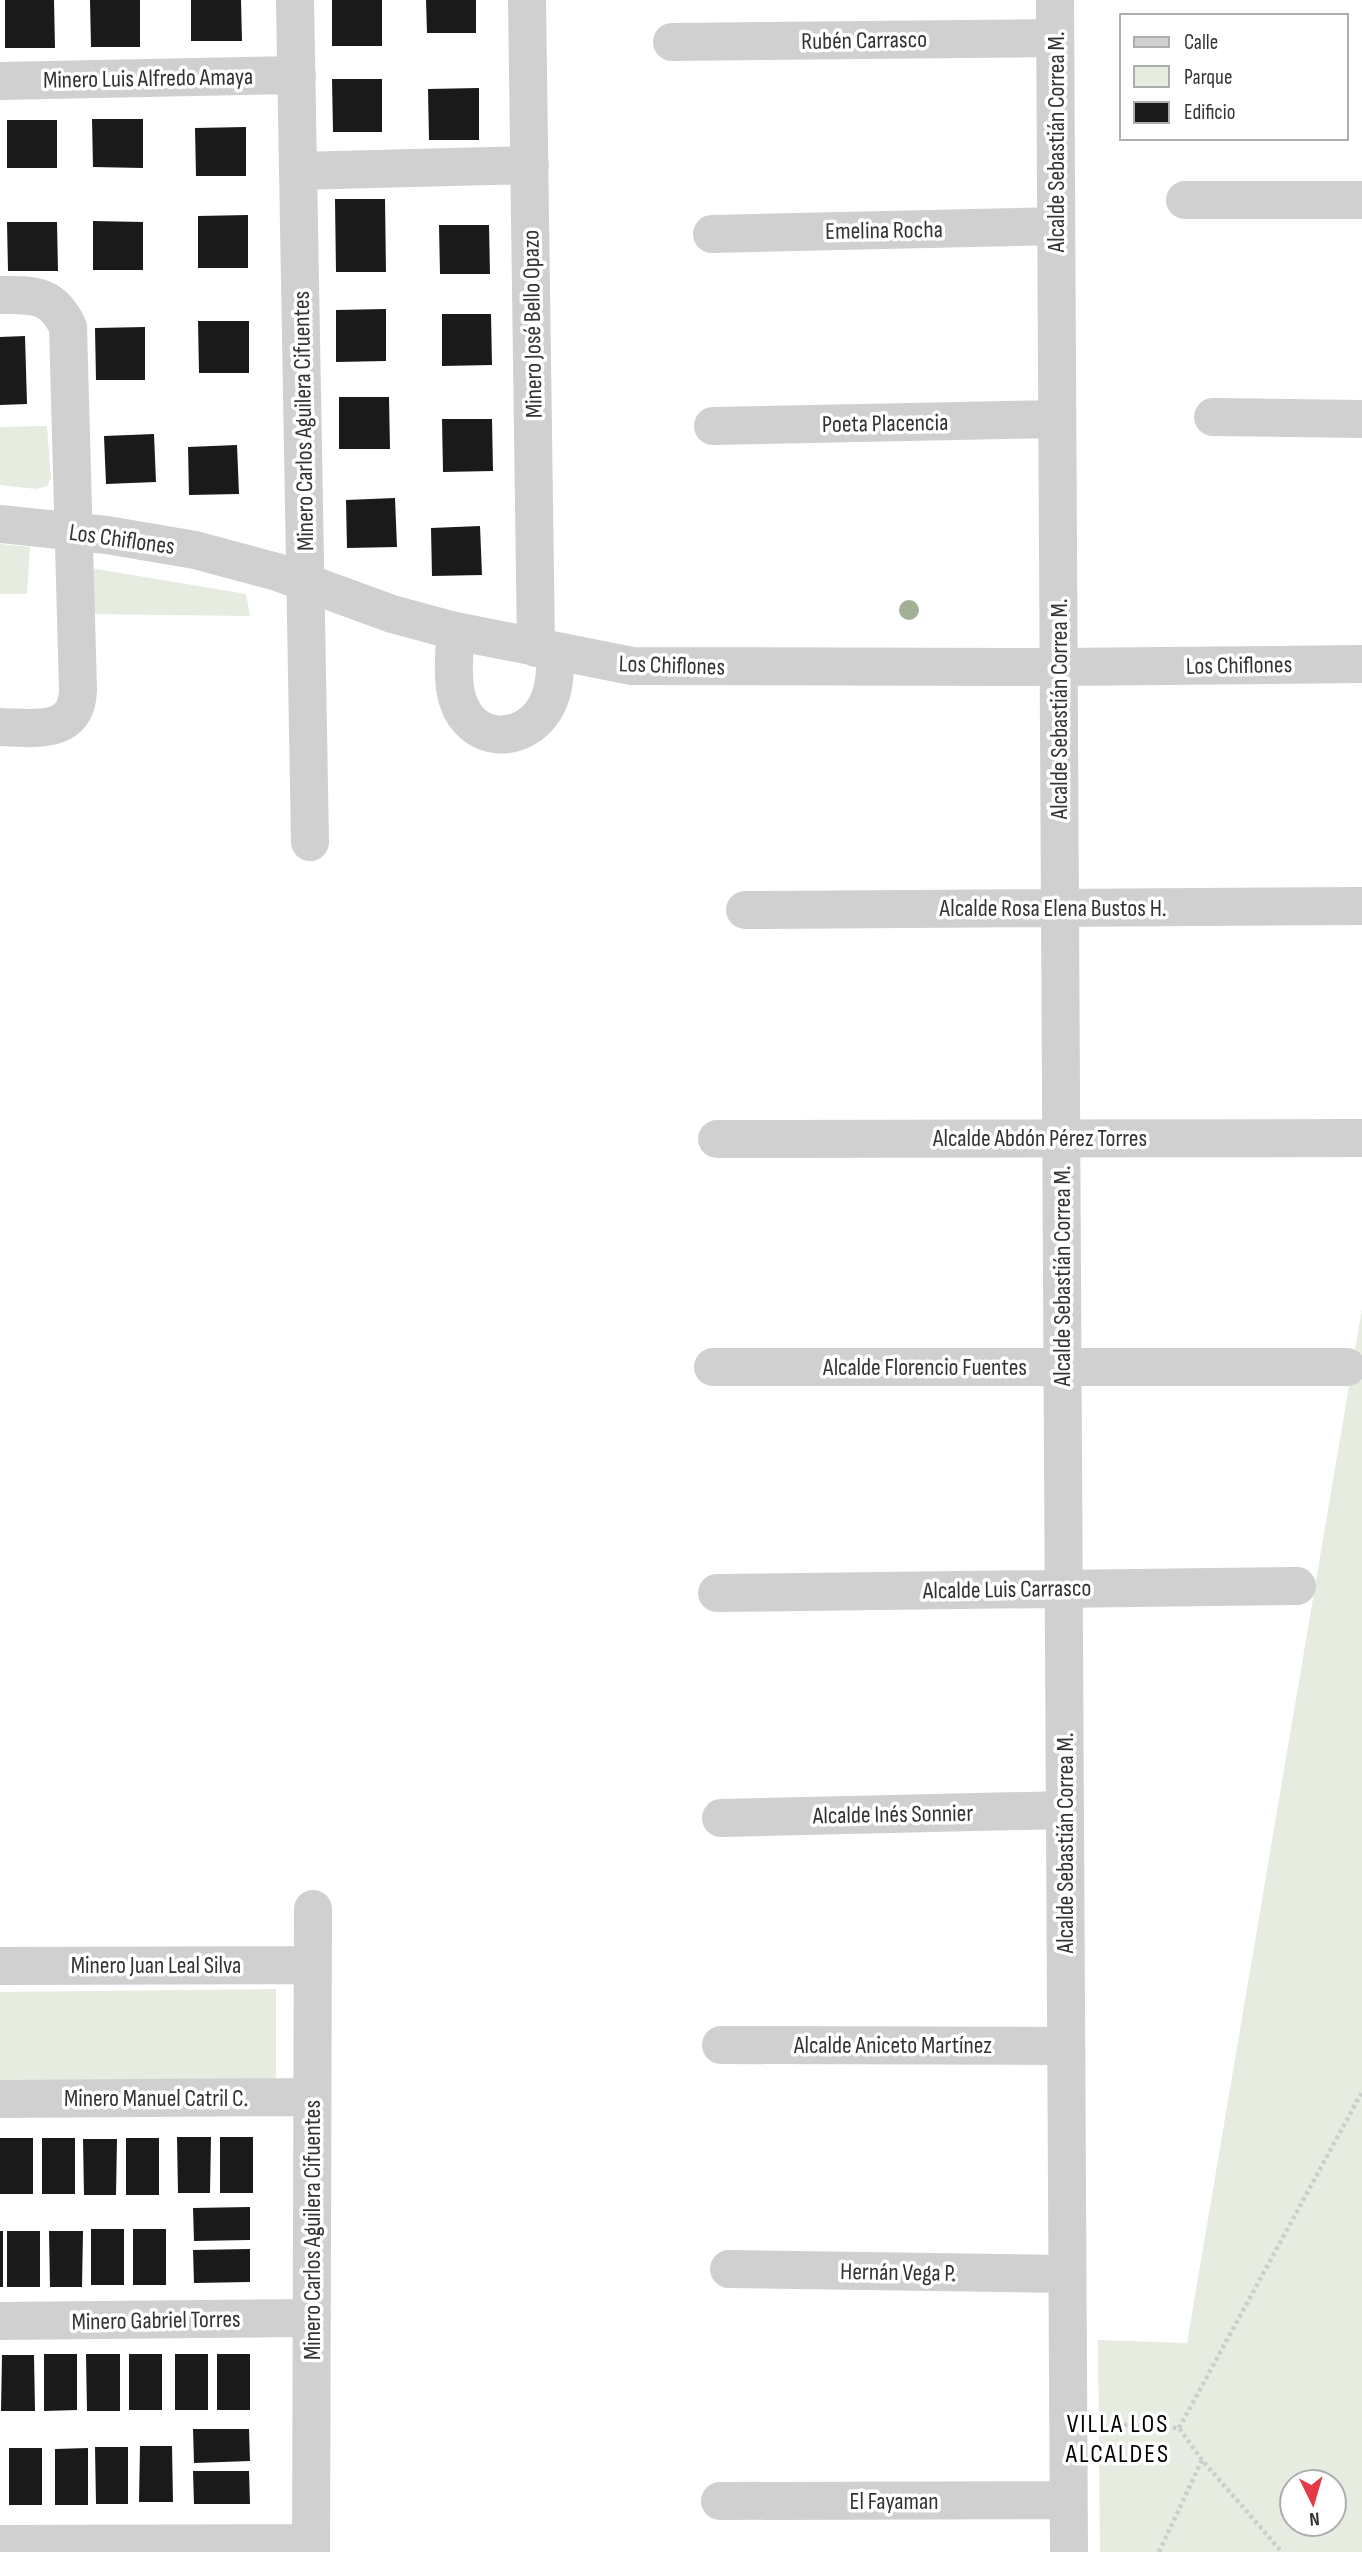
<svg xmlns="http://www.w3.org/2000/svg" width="1362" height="2552" viewBox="0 0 1362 2552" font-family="'Sofia Sans Condensed',sans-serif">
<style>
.green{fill:#e6ecdf;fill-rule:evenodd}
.building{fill:#1a1a1a}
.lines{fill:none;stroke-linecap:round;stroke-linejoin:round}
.path{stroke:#cdcdcd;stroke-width:4.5;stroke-dasharray:3.5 3.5;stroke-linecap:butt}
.minor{stroke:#d0d0d0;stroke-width:38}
.tree{fill:#a2b095}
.labels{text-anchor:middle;stroke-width:7;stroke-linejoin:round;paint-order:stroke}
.street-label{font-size:24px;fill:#333;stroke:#fff}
.neighbourhood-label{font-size:26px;letter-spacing:2px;fill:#000;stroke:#fff}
</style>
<rect width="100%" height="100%" fill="#fff"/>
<path class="green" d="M47,426L51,478L47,486L36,489L0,485V427Z
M0,544L30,547L27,594H0Z
M90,568L246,594L250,616L92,614Z
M1362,1309V2552H1100L1098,2340L1187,2343ZM1292,2482H1334V2524H1292Z
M276,1989V2086L0,2088V1992Z"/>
<path class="building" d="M5,0H54L55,48H5Z
M90,0H140V47H91Z
M191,0H241L242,41H191Z
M332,0H382V46H332Z
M426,0H476V33H427Z
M332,79H382V132H333Z
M479,88V140H429L428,89Z
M92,119H143V168L93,167Z
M7,120H57V168H7Z
M246,127V176H196L195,128Z
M335,199H385L386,272H336Z
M248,215V268H198V216Z
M93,221L143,222V270H93Z
M7,222H57L58,271H8Z
M439,225H489L490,274H440Z
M386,309V361L336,362V310Z
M442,314H491L492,365L442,366Z
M198,321H249V373H199Z
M145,327V380H96L95,328Z
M25,336L27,404L0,405V337Z
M339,397H389L390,449H339Z
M442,419H492L493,471L443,472Z
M154,434L156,482L106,484L104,436Z
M237,445L239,494L189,495L188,447Z
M395,498L397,547L347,548L346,500Z
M480,526L482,575L432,576L431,528Z
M177,2137H211L210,2193H178Z
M220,2137H253V2193H220Z
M0,2138H33V2194H0Z
M42,2138H75V2194H42Z
M126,2138H159V2195H126Z
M83,2139H117L116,2195H84Z
M250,2207V2240L194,2241L193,2208Z
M91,2229H124V2285H91Z
M133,2229H166V2285H133Z
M0,2231H3V2287H0Z
M7,2231H40V2287H7Z
M49,2231H83L82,2287H50Z
M250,2249V2282L194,2283L193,2250Z
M44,2354H77V2410L44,2411Z
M86,2354H120V2411H87Z
M129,2354H162V2410H129Z
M175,2354H208V2410H175Z
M217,2354H250V2410H217Z
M2,2355H34L35,2411H1Z
M193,2429H249L250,2461L194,2463Z
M140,2446H172L173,2502H139Z
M95,2447H128V2504H96Z
M9,2448H42V2505H9Z
M88,2448V2505H55V2449Z
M193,2471H249L250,2504H194Z"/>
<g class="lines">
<path class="path" d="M1110,2424L1179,2428L1202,2460L1282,2552
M1179,2428L1362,2092
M1159,2552L1202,2460"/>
<path class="minor" d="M295,0L310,842
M527,0L536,648
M1055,0L1069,2552
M672,42L1055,38
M0,81L297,75
M298,171L530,165
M1185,200H1362
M712,234L1056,226
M0,295C33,295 52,293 68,327L78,690C77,736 33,728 0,727
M1213,417L1362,419
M713,426L1057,419
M0,524L107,535L195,550L277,572L392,614L455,631L632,666L1058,667L1362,664
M455,631C455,653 451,680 458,701C472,743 521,745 544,710C555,693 555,672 556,652
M745,910L1362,906
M717,1139L1362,1138
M713,1367H1347
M717,1593L1297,1586
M721,1818L1065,1810
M0,1966L312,1965
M721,2045L1065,2046
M0,2099L312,2097
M729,2269L1067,2274
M0,2321L312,2318
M720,2501L1068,2500
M0,2544L311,2543
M311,2552L313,1909"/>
</g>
<circle class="tree" cx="909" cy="610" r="10"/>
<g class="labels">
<g class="street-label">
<text transform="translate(864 40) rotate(-1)" y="8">Rubén Carrasco</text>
<text transform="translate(148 78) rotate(-1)" y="8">Minero Luis Alfredo Amaya</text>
<text transform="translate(1056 142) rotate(-90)" y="8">Alcalde Sebastián Correa M.</text>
<text transform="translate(884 230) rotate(-1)" y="8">Emelina Rocha</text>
<text transform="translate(532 324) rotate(-91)" y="8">Minero José Bello Opazo</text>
<text transform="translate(303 421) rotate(-91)" y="8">Minero Carlos Aguilera Cifuentes</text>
<text transform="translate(885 423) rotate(-1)" y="8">Poeta Placencia</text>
<text transform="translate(122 539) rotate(8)" y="8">Los Chiflones</text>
<text transform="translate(672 665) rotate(2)" y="8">Los Chiflones</text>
<text transform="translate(1239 665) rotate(-1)" y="8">Los Chiflones</text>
<text transform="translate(1059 709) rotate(-90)" y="8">Alcalde Sebastián Correa M.</text>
<text x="1053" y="916">Alcalde Rosa Elena Bustos H.</text>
<text x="1040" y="1146">Alcalde Abdón Pérez Torres</text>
<text transform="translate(1062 1276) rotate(-90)" y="8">Alcalde Sebastián Correa M.</text>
<text x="925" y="1375">Alcalde Florencio Fuentes</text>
<text transform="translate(1007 1589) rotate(-1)" y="8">Alcalde Luis Carrasco</text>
<text transform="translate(893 1814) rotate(-1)" y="8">Alcalde Inés Sonnier</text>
<text transform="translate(1065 1843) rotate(-90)" y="8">Alcalde Sebastián Correa M.</text>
<text x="156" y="1973">Minero Juan Leal Silva</text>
<text x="893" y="2053">Alcalde Aniceto Martínez</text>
<text x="156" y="2106">Minero Manuel Catril C.</text>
<text transform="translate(312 2230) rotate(-90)" y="8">Minero Carlos Aguilera Cifuentes</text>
<text transform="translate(898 2272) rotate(1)" y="8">Hernán Vega P.</text>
<text transform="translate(156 2320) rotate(-1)" y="8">Minero Gabriel Torres</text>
<text x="894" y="2509">El Fayaman</text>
</g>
<g class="neighbourhood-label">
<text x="1118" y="2432">VILLA LOS<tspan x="1118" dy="30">ALCALDES</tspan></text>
</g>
</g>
<rect x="1120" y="14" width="228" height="126" fill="#ffffff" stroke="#adadad" stroke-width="2"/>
<rect x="1134" y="37" width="35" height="10" fill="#d0d0d0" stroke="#adadad" stroke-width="2"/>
<text x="1184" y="49" font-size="21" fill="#333333">Calle</text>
<rect x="1134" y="66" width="35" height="21" fill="#e6ecdf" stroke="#adadad" stroke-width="2"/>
<text x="1184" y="84" font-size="21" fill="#333333">Parque</text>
<rect x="1134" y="102" width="35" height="21" fill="#1a1a1a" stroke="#adadad" stroke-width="2"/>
<text x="1184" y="119" font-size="21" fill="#333333">Edificio</text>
<g transform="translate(1313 2503) rotate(175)"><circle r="33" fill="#ffffff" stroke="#adadad" stroke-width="2"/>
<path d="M0-5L12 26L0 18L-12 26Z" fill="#e63946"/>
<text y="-10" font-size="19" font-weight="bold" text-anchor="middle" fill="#333333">N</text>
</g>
</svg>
